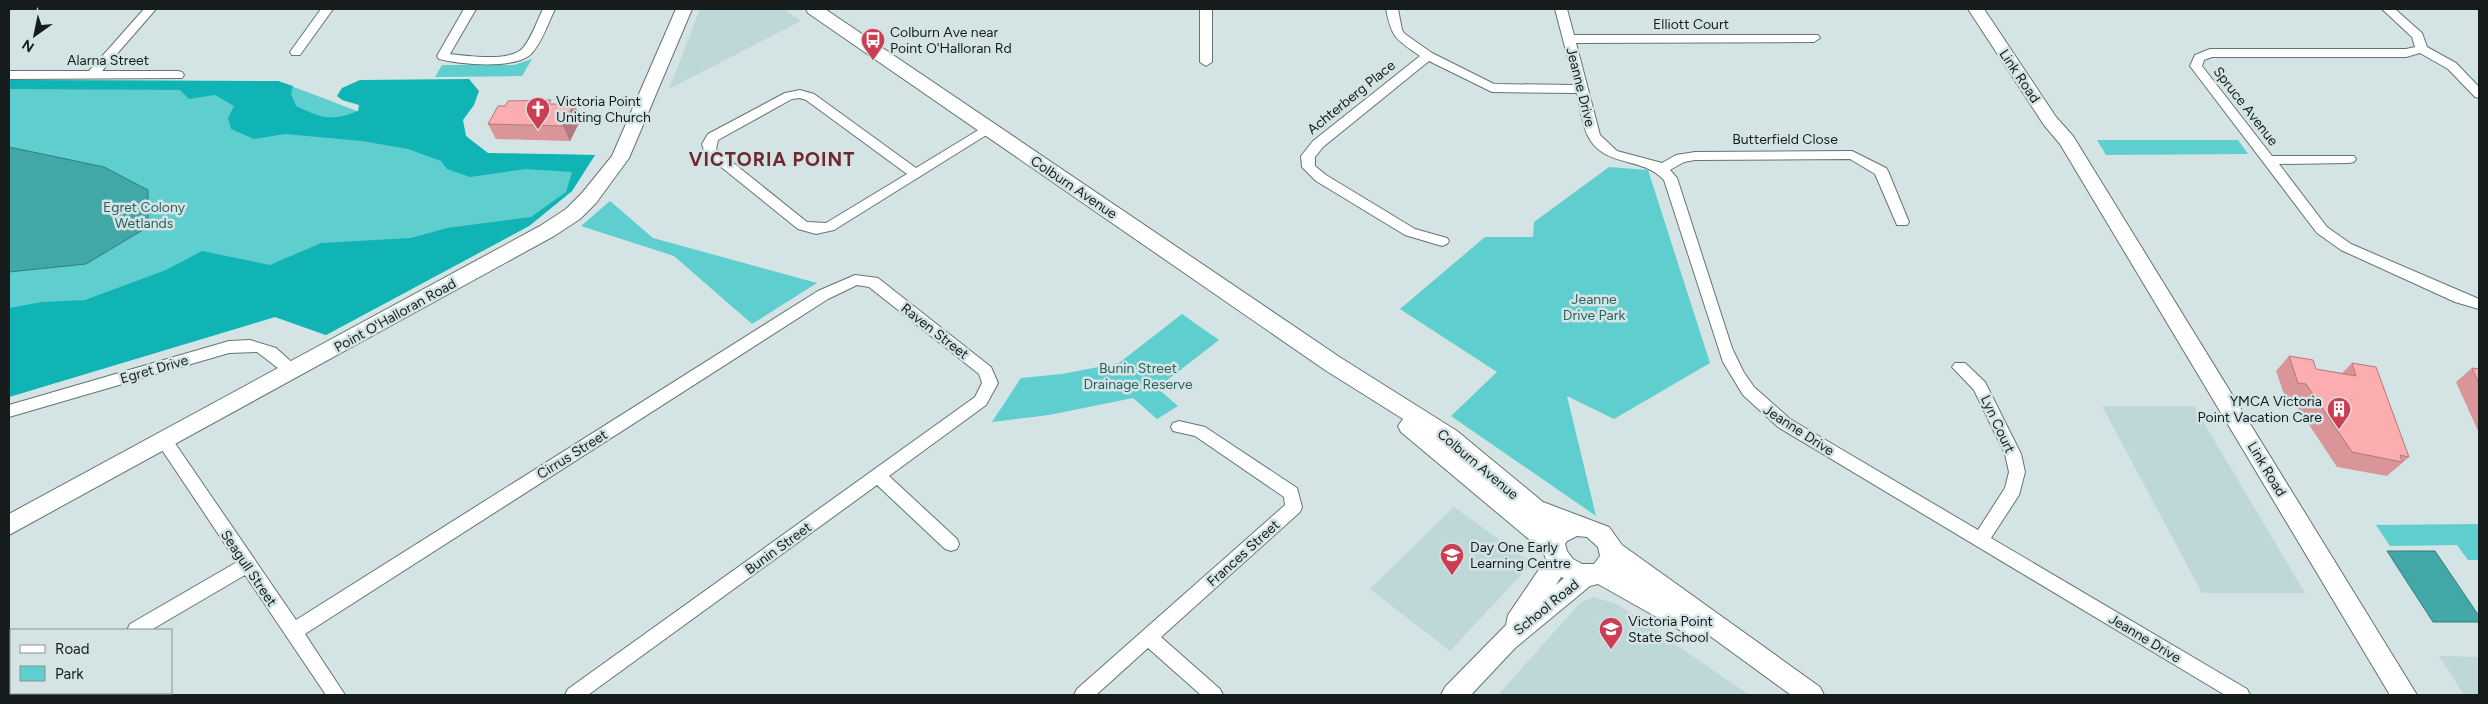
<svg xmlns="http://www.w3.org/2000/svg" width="2488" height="704" viewBox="0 0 2488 704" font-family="Figtree,sans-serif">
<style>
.built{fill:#bed7d7}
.green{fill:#5ecece}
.forest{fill:#11b4b4}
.water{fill:#41a8a7;stroke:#347e7d}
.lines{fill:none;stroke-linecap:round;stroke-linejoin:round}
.street-casing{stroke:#657473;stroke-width:2}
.secondary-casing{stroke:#657473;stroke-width:2}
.street{fill:#fff;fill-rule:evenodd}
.secondary{fill:#fff;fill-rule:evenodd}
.wall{fill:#d99597}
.shaded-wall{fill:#b0797b}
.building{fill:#fcadb0;stroke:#b0797b}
.labels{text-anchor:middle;stroke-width:5;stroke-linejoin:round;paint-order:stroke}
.street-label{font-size:14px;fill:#161c1c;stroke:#d4e4e4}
.poi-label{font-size:14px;fill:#161c1c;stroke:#d4e4e4;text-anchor:start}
.park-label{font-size:14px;fill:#2a6262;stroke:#d4e4e4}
.district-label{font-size:19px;font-weight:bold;letter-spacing:1px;fill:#6e2830;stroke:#d4e4e4}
</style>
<rect width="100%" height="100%" fill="#d4e4e4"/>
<path class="built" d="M700,9H784L801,21L669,89Z
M2102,406H2194L2305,593H2202Z
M1454,507L1532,563L1450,651L1370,589Z
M1593,597L1617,604L1749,695H1498L1580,603Z
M2439,656L2479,657V695H2464Z"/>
<path class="green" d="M532,59L522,76L435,77L442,65H514Z
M9,80L278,81L468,153L595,155L572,191L529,226L326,335L275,317L9,397Z
M2097,140H2238L2248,154L2106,155Z
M1609,167L1648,170L1710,363L1614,419L1567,396L1596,516L1451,416L1497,372L1400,309L1485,237H1533L1534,222Z
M610,201L653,238L817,283L752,324L674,256L581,226Z
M1182,314L1219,340L1157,388L1178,406L1157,419L1133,398L1049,415L992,422L1021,378L1062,374L1119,363Z
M2479,524V560H2468L2457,545L2390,546L2376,525Z"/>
<path class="forest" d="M469,79L479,91L474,105L463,120L466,136L488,153L595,155L572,191L529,226L326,335L275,317L9,397V308L42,302L85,300L166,270L202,251L270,265L321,243L411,238L447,228L531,217L566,192L572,172L526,169L470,177L447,169L441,161L408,149L362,141L285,134L254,139L231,129L228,118L234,106L215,95L189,99L180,90L9,89V80L278,81L293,86L291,94L296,106C322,118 330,122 358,111L359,105L342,100L337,96L342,88L360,80Z"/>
<path class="water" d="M9,147L104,167L148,190V227L86,264L9,272Z
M2387,551H2435L2479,616V622H2433Z"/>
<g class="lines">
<defs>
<path id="street" d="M144,9H156L102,71H178L182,72L184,75L182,78L9,79V71H89Z
M321,9H333L300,55H292L290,52Z
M464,9H476L450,54C468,56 511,62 523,48C532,37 537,21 543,9H555C548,23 542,43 531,54C514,70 459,64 439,59L437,56Z
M1200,9H1212V62L1206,66L1200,62Z
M1386,9H1398L1402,30L1405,34L1432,53L1494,84L1575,85L1555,9H1567L1574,35H1818L1820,38L1814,42L1576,43L1600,135L1617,151L1662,163L1676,155L1695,152L1852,151L1886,168L1888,171L1909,222L1907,225H1897L1875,174L1850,159L1695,160L1684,162L1670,170L1677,178L1732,348L1743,371L1754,387L1790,419L1978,530L2005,488L2009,472L2005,454L1974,390L1952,367L1955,363H1965L1985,382L2021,454L2025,472L2019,495L1991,538L2247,689L2250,695H2225L1778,427L1743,395L1723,362L1664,180C1642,156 1606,168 1589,138C1582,126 1580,107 1577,93L1492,92L1429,61L1323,147L1315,157V166L1326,175L1415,229L1447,238L1449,241L1447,244L1442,246L1405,235L1316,181L1302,167L1301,156L1313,141L1420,56C1396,39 1392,39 1386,9Z
M2382,9H2395L2422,33L2427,47L2456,63L2479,87V98L2475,97L2448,69L2420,53L2406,57H2212L2204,60L2202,66L2272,156H2354L2356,159L2354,162L2349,163L2279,164L2327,227L2351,244L2479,299V309L2455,302L2341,250L2317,233L2190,66L2195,55L2210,49H2406L2415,47L2412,37Z
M800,90L814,94L916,168L985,126H995L996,129L834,230L816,234L798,229L705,154L702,144L708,134L785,93ZM800,98L806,100L907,174L826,223L807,222L716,149L718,140L792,99Z
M855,275L878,278L991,367L998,383L986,405L889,476L957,539L959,544L957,549L951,551L945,549L877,485L588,695H565L568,689L975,397L982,383L979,374L869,287L857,285L828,299L305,634L345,695H326L245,575L151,630H127L130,624L237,562L158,444L156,440L158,436L164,434L170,436L296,620L818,291Z
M250,340L276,348L297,367L300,371L297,375H287L257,352L229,353L9,417V405L229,341Z
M1179,421L1205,427L1297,488L1302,507L1300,512L1161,637L1220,689L1223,695H1201L1148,648L1096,695H1074L1077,689L1285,505L1284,497L1195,436L1173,431L1171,427L1173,423Z
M18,693H39L38,695H17Z"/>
<path id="secondary" d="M676,9H692L629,158L596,203L580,219L554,236L9,535V514L540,226L566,209L582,193L612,156Z
M806,9H825L1341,358L1457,431L1543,502L1609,527L1622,545L1820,687L1824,695H1791L1710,636L1701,640L1692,637L1598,584L1590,586L1515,648L1471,695H1441L1445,687L1506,625L1508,615L1546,559L1543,551L1401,432L1398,426L1403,419L1325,370L808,13ZM1577,536L1587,537L1598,547L1600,556L1594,564H1582L1573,559L1567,551L1565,544L1567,541ZM1561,577L1564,578L1556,585Z
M1968,9H1984L2056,117L2073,136L2417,695H2390L2060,144L2044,125Z"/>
</defs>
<use href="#street" class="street-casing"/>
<use href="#secondary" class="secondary-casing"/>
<use href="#street" class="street"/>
<use href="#secondary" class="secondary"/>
</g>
<path class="wall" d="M552,104H574L581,119L570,141L496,139L488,124Z
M2289,356L2316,369L2342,373L2352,363L2409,457L2393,471H2392L2387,476L2337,467L2292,399L2285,397L2276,371Z
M2472,368L2479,369V433L2456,382Z"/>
<path class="shaded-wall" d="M574,104L581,119L570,141L563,126Z"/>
<path class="building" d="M551,100L549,104H574L563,126L488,124L498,106H505L508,101Z
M2289,356L2313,360L2316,369L2356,376L2352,363L2376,367L2409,457L2400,455L2402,462L2352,452L2306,384L2298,383Z
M2472,368L2479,369V384Z"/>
<defs>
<symbol id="bus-pin" viewBox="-11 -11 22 30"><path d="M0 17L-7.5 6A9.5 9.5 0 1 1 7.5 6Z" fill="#cd3d53" stroke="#d4e4e4"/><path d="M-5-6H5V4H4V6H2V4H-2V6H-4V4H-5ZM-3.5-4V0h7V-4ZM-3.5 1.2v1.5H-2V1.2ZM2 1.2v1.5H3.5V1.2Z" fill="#fff"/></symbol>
<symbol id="church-pin" viewBox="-11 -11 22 30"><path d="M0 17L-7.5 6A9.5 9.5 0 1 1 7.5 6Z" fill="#cd3d53" stroke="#d4e4e4"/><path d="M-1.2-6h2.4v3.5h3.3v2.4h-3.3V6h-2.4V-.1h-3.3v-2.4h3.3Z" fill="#fff"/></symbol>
<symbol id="building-pin" viewBox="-11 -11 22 30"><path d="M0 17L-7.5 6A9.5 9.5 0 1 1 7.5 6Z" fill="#cd3d53" stroke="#d4e4e4"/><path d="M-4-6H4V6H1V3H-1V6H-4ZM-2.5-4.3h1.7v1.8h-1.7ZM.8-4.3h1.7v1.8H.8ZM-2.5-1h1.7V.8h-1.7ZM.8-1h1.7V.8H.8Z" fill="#fff"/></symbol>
<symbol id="school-pin" viewBox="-11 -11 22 30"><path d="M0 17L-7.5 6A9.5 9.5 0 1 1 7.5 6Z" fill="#cd3d53" stroke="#d4e4e4"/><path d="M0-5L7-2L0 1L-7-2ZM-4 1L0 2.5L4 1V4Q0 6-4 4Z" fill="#fff"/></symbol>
</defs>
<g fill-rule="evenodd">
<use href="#bus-pin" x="859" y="26" width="28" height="38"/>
<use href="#church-pin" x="524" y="95" width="28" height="38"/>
<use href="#building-pin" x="2325" y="395" width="28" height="38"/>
<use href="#school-pin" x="1438" y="541" width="28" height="38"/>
<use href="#school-pin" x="1597" y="615" width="28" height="38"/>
</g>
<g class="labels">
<g class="street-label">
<text x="1691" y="29">Elliott Court</text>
<text x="108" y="65">Alarna Street</text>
<text transform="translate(2020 76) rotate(56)" y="5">Link Road</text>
<text transform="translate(1581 87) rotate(76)" y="5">Jeanne Drive</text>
<text transform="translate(1351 97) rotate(-39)" y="5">Achterberg Place</text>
<text transform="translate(2246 106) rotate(52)" y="5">Spruce Avenue</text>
<text x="1785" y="144">Butterfield Close</text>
<text transform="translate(1074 187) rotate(34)" y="5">Colburn Avenue</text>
<text transform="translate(395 315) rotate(-29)" y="5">Point O'Halloran Road</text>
<text transform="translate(935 331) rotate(38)" y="5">Raven Street</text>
<text transform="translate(154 369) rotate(-16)" y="5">Egret Drive</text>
<text transform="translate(1998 424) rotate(65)" y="5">Lyn Court</text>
<text transform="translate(1799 430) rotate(33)" y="5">Jeanne Drive</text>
<text transform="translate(572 454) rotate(-32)" y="5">Cirrus Street</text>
<text transform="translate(1478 464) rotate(40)" y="5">Colburn Avenue</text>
<text transform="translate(2267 469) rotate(59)" y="5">Link Road</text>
<text transform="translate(778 548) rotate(-36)" y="5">Bunin Street</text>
<text transform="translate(1243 553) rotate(-42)" y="5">Frances Street</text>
<text transform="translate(249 568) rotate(56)" y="5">Seagull Street</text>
<text transform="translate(1546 607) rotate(-39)" y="5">School Road</text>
<text transform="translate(2145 638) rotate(31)" y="5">Jeanne Drive</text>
</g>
<g class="poi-label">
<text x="890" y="37">Colburn Ave near<tspan x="890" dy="16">Point O'Halloran Rd</tspan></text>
<text x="556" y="106">Victoria Point<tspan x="556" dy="16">Uniting Church</tspan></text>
<text x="2322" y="406" text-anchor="end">YMCA Victoria<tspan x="2322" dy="16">Point Vacation Care</tspan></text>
<text x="1470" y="552">Day One Early<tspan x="1470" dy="16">Learning Centre</tspan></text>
<text x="1628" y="626">Victoria Point<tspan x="1628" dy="16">State School</tspan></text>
</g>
<g class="park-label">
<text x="144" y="212">Egret Colony<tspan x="144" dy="16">Wetlands</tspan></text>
<text x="1594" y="304">Jeanne<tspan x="1594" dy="16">Drive Park</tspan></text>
<text x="1138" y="373">Bunin Street<tspan x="1138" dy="16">Drainage Reserve</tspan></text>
</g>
<g class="district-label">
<text x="772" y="166">VICTORIA POINT</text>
</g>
</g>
<rect width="2488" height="704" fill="none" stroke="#161c1c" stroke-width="20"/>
<rect x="10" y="629" width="162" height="65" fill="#d4e4e4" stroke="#889494"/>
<rect x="20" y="645" width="25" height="8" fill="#ffffff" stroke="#889494"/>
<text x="55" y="654" font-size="15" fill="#161c1c">Road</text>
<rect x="20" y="666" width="25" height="15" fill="#5ecece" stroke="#889494"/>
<text x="55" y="679" font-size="15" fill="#161c1c">Park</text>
<g transform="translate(35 35) rotate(213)" stroke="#d4e4e4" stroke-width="4" paint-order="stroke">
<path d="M0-4L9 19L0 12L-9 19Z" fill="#161c1c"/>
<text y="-8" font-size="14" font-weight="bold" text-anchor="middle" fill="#161c1c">N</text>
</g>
</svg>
